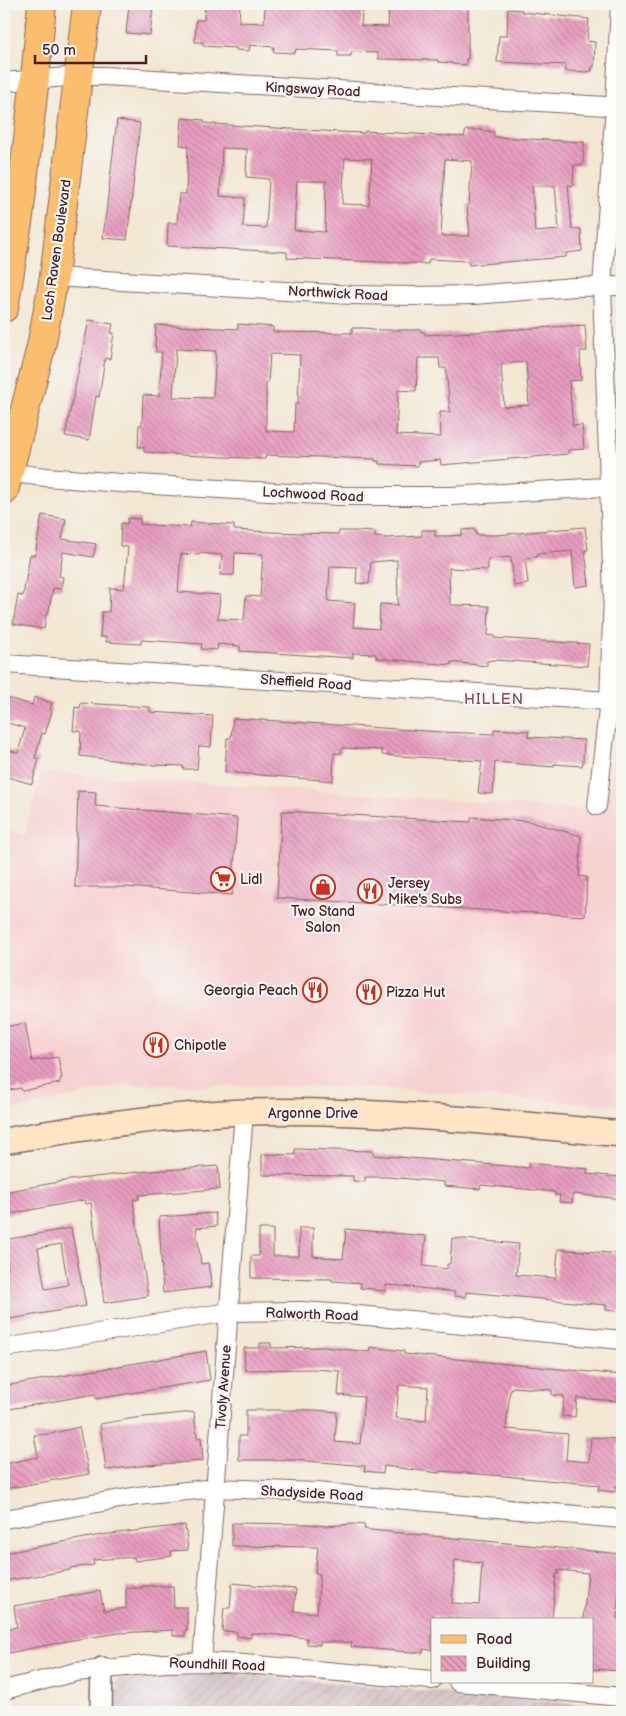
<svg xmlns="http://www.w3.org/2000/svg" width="626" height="1716" viewBox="0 0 626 1716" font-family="'Balsamiq Sans',sans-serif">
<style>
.built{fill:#f7d0d0}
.industrial{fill:url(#industrial-furrows)}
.building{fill:url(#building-back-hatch);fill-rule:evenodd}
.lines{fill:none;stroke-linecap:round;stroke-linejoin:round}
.minor-casing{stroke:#856566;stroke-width:20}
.tertiary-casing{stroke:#856566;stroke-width:24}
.secondary-casing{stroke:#856566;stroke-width:28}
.primary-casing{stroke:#856566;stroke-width:30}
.minor{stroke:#fff;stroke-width:18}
.tertiary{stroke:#fff;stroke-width:21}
.secondary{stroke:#fde5c5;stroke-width:25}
.primary{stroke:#fbbe6e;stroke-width:28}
.labels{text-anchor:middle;stroke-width:4.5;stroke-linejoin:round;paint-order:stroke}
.street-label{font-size:14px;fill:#4a1f2b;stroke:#f6f6f2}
.poi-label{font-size:14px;fill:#4a1f2b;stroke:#f6f6f2;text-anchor:start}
.neighbourhood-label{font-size:15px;letter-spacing:1px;fill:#824b5f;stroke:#f6f6f2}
</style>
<defs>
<pattern id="industrial-furrows" width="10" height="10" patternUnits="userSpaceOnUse" patternTransform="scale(1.25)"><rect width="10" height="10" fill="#d2bec5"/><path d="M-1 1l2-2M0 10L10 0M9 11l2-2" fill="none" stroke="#b6a3a9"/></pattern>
<pattern id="building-back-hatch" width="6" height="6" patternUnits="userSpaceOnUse" patternTransform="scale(1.25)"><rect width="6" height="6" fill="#e99dc0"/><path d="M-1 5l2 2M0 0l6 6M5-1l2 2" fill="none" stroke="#bf7f9c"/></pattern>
</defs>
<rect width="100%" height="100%" fill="#f6f6f2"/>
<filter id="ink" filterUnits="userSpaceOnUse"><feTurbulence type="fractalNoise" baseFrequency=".02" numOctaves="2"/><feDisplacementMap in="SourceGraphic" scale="10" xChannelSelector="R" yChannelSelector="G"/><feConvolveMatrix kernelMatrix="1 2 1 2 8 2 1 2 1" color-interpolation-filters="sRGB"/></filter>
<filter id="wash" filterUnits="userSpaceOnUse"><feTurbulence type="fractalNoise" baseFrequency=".0096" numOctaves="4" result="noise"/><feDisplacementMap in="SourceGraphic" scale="20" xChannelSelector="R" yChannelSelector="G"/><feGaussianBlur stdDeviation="1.12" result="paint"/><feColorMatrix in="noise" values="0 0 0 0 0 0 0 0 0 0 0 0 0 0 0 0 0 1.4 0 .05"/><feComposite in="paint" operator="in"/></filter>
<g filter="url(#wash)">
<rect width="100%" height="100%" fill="#f3e7d3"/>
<path class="built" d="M622,687V1106L359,1087L124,1085L4,1112V829L25,835L41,772L604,811Z"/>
<path class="industrial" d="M200,1671L622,1708V1712H116V1681L125,1676Z"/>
<g id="blocks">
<path class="building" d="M129,4L153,6L150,35L126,33Z
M205,4H240L239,22L264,23L265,4H363L361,26L388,27L389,4H432V5L468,7V59H466V65L452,64V63L438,62V60L378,59V53L351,52V56H338V51L296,49L295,53L273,52L274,47L250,45L249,51L236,50V48L203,46V42H195L196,20H204Z
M508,9L522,10V12L589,19L587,41L595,42L594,67H592V71H588V72L565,71L566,65L497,62L499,36H507Z
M182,118L204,120V123L212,124L339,132L364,133L365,131L464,137L466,130H479L494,132V137L584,142L583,165H574L573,186L568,185L572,229H581L582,251L566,253V257L469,265L468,261L429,259L428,264L287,258V252L167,246L168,223H177L179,194H186L188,146L180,145ZM222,148L247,149L246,177L269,179L266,228L243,227L245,198L220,196ZM345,158L372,159L369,205L342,204ZM445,159L472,161L469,205H467L470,236H441ZM297,181H326L325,232L294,230ZM532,186H555L559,230L535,232Z
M117,120L140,123L127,240L103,238Z
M89,320L113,324L111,333H114L110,359L105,358L99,397L96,396L89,440L65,436Z
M238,324L273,327V332L350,333H352V328H365L380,330H421V332H425V335L585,325L587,351H580L581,380L569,381L573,426L582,425L584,449L568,450V454L441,465L440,460L418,462V466L379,464V461H375V459L266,455L265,459L182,455L144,452V447H138L139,425H142L143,395L159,396L162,352H156V347H155L156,325L238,329ZM176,349L216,351L213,398L173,397ZM270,354L300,355L298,404H295L294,432L266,431V382H268ZM418,358H439L440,368H446L450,412H440L441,437L396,435L398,390L416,391ZM526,362L529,405L504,407L501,364Z
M42,515L66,519L62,539L96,544L93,557L63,552L59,576L63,577L61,589L53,588L48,615L46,614L44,629L13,624L18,595L23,596L30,555H35Z
M128,518L140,519V524L149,525L190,527L191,522L234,525V530L270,532L339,534V531H356L375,532V537L386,538L422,536V530H435V536H448L462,535V530L475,529L476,535H496L585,527L588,550H585L589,585L575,587L572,551L537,554V557L525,558L528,584L514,586L511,557L488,559V570L449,568L450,605L489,606L488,635L495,636L494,638L589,644L587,666L493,660L487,661V666L451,662V665L376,658V654L353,653V658L240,651V646L218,644L217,650L201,649L202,644L141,640V644L106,642L107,637H100L102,612H109L110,588L124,589L128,547L120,546L121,523L127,524ZM199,553L222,555L220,575H234L235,553L263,554L260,597L246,596L244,620L218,619L220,595L178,592L181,554L199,555ZM397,560L398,605L380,604L379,629L353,627L355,603L328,601L330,566L357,567L356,583L369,584L371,562Z
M4,697L32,705L34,697L52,703L50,710L52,711L45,734L42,733L35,758L39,759L32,784L4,776V749L18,753L25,728L4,722Z
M81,703L150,707V712L213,716L211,747L199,746L197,769H183V766L154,765L80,756L81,731H73L75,707L80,708Z
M233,718L441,732L494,734V729L529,731L528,737L584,740L583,762L582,766L554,764V767L495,762L493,794L478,793L482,761L382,755V750L343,748L340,754L334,753L333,781L225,772L227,738H231Z
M78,791L96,792L95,806L237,818L232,895L125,887H75Z
M282,811L471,822V817L527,821L581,836L579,876L587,877L585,916L277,898Z
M25,1023L32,1061L58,1057L62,1078L60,1079V1083L22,1091L21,1088L4,1091V1027Z
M295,1149L373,1151V1155L495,1165L529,1168V1163L588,1169L587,1174L622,1177V1199L573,1194L572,1203L559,1202L560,1195H555V1192L481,1185L480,1189L444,1186V1182L388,1177H365V1182L353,1181V1176L262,1175V1154L295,1155Z
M218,1166L220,1189L139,1195V1199L133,1200L148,1296L104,1303L91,1203L86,1204L84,1200L4,1215V1192L70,1180L137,1172Z
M215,1213L217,1226L196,1228L201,1264L208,1263L212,1287L163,1293L159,1217Z
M71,1228L86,1306L4,1320V1270L8,1269L4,1240ZM61,1244L68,1285L45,1289L38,1248Z
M299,1228H313V1256L343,1259L346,1229L426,1236L423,1266L447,1269V1264H450L452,1238L519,1244L516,1275L556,1278L558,1249L622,1254V1312L606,1310V1305L466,1292V1297L454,1296L455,1292L401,1286L386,1285V1291L374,1290V1289L360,1288L361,1283L332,1281V1279L251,1278V1256H259V1229H273V1256H299Z
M260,1343H271V1348L325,1347L369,1352L370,1347L404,1351V1354L622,1375V1397L617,1396V1401L577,1398L575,1417L562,1416L564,1396L552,1395V1390L512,1387L511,1391H510L506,1429L568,1434L566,1460L589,1462L591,1437L619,1439L617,1459L621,1460V1465H622V1487L615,1486V1492L598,1490L599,1485L504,1476L440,1471L439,1473L384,1466L383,1473L364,1471L365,1466L333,1463L293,1460H239V1436H246V1410H315L337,1412L335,1442L360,1444L364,1397L338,1395L340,1371L315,1369L245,1370L244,1348H260ZM399,1385L428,1387L426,1421L396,1418Z
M206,1351L210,1380L96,1399L95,1394L4,1410V1386Z
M194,1412L197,1438L201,1437L203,1461L148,1465L106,1470L100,1424L135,1418Z
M79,1427L89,1474L4,1489V1464L38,1457L34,1435L50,1434Z
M232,1523L307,1524L326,1526L353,1524L365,1525L364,1529L380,1531L622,1554V1575H620L617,1618L622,1619V1671L592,1669V1620H583L588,1573L558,1570V1574H556L552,1620H474L432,1616V1650L423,1649V1653L351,1647L352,1642H320V1645L307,1644V1638L268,1634L251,1633V1638L237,1636V1632L222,1631L224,1608H230L232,1583L296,1589L294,1611L317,1613L320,1574L315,1573L318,1547L232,1546ZM455,1560L482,1563L479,1605L452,1603Z
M185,1525L188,1550L171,1551L172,1556L135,1561L134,1557L93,1560L94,1565L70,1568V1570L54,1573L4,1581V1553L101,1535Z
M142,1586H173L174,1607H187V1630H185V1636H173V1630L120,1633L72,1640L4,1654V1630L17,1627L14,1606L100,1591L104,1611L126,1608V1588H142Z"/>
</g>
</g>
<g filter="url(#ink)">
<use href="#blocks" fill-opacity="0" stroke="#856566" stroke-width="1"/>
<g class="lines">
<defs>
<path id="minor" d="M4,82L80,76H105L622,107
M54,277L351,295L415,296L474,295L574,287L622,286
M4,472L46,477L120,483L338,496H452L622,486
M4,664L609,701
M597,806L609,701L613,595L602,286L615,106L620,4
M4,1348L229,1312L300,1311L347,1314L622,1340
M4,1519L138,1496L216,1488L316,1492L622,1519
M202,1662L244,1112
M458,1682L622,1697
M4,1690L76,1672L165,1663L202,1662L244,1664L432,1680"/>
<path id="tertiary" d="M101,1712L102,1668"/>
<path id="secondary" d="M4,1141C83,1127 164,1115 244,1112C371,1109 496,1122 622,1134"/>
<path id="primary" d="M4,308L19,216L35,78L42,4
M4,491L41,347L54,277L87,4"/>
</defs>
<use href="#minor" class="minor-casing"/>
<use href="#tertiary" class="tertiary-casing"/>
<use href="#secondary" class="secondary-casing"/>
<use href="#primary" class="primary-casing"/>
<use href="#minor" class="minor"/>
<use href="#tertiary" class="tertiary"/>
<use href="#secondary" class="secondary"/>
<use href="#primary" class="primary"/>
</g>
</g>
<defs>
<symbol id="supermarket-ring" viewBox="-11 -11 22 22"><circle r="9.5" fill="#f6f6f2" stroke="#c8321e" stroke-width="1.5"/><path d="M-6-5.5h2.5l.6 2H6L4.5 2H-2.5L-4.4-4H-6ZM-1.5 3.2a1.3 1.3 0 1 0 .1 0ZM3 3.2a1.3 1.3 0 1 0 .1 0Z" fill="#c8321e"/></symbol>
<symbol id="shop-ring" viewBox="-11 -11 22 22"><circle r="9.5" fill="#f6f6f2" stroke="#c8321e" stroke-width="1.5"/><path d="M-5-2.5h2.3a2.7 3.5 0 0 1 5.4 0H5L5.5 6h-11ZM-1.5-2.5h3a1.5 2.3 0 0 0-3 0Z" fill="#c8321e"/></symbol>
<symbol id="restaurant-ring" viewBox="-11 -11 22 22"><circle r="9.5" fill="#f6f6f2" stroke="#c8321e" stroke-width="1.5"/><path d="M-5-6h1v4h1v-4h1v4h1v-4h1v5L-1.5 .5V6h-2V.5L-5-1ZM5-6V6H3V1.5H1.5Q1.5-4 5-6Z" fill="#c8321e"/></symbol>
</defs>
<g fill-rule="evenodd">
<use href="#supermarket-ring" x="209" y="865" width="28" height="28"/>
<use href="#shop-ring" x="309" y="873" width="28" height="28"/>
<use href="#restaurant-ring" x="356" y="877" width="28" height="28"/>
<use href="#restaurant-ring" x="301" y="976" width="28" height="28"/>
<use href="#restaurant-ring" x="355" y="978" width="28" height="28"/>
<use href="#restaurant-ring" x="142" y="1031" width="28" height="28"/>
</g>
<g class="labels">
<g class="street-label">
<text transform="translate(313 89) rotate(3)" y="5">Kingsway Road</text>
<text transform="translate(56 250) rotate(-82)" y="5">Loch Raven Boulevard</text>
<text transform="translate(338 293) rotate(3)" y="5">Northwick Road</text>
<text transform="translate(313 494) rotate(3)" y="5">Lochwood Road</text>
<text transform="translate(306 682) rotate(4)" y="5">Sheffield Road</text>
<text x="313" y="1118">Argonne Drive</text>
<text transform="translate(312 1314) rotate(2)" y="5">Ralworth Road</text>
<text transform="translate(223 1387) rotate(-86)" y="5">Tivoly Avenue</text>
<text transform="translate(312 1493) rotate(3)" y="5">Shadyside Road</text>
<text transform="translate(217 1664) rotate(2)" y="5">Roundhill Road</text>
</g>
<g class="poi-label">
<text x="240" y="884">Lidl</text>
<text x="388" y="888">Jersey<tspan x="388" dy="16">Mike's Subs</tspan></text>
<text x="323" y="916" text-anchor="middle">Two Stand<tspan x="323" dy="16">Salon</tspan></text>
<text x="298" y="995" text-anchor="end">Georgia Peach</text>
<text x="386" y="997">Pizza Hut</text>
<text x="174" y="1050">Chipotle</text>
</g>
<g class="neighbourhood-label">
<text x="494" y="704">HILLEN</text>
</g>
</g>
<rect width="626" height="1716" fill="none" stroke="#f6f6f2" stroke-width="20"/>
<rect x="431" y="1618" width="162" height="65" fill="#f6f6f2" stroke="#b1a0a2"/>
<rect x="441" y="1635" width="25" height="8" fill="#fbbe6e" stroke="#b1a0a2"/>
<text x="476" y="1644" font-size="15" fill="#4a1f2b">Road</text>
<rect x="441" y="1656" width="25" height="15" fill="url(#building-back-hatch)" stroke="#b1a0a2"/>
<text x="476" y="1668" font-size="15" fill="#4a1f2b">Building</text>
<path d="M35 55v8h111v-8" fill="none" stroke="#4a1f2b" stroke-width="2.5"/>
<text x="42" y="55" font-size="15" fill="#4a1f2b" stroke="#f6f6f2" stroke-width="4" paint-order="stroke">50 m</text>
</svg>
